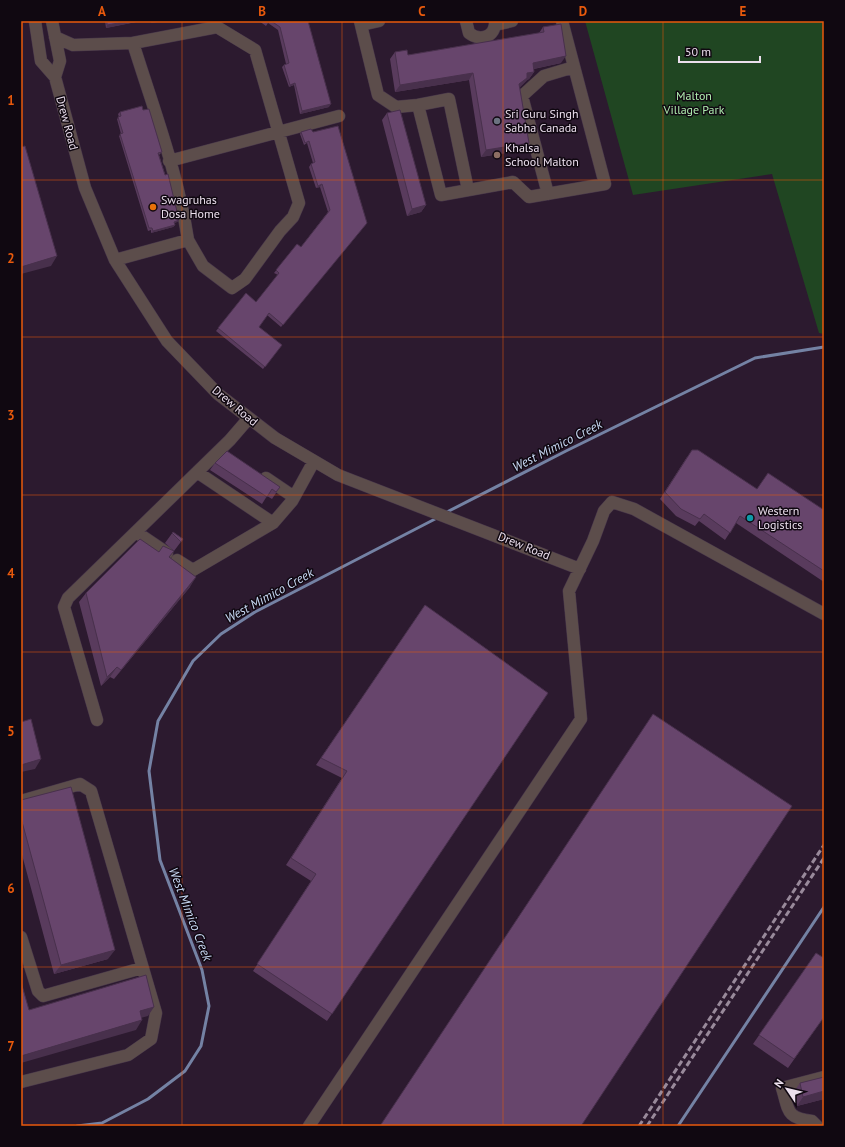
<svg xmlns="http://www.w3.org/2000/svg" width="845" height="1147" viewBox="0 0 845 1147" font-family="'PT Sans',sans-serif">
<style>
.green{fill:#204622}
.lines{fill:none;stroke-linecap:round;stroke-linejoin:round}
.stream{stroke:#7482a4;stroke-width:3}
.minor-casing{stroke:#47364a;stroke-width:13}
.minor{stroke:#5c4d4b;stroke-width:12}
.rail{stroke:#998a9b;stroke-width:3;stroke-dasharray:6 3;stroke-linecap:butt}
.wall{fill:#593b5d}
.shaded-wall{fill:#48304c}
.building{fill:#67456c;stroke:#48304c}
.grid{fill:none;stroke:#e8590c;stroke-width:1;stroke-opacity:0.55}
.worship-dot{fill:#6b7280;stroke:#100811;stroke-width:1.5}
.education-dot{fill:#8d6e63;stroke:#100811;stroke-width:1.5}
.food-dot{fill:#e8710a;stroke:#100811;stroke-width:1.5}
.culture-dot{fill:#0f9aa8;stroke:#100811;stroke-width:1.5}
.labels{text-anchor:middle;stroke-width:3;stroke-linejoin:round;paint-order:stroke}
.park-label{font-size:12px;fill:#afedaf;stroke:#100811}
.poi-label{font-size:12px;fill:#ebdfed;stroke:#100811;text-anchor:start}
.street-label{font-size:12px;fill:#ebdfed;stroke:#100811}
.water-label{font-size:13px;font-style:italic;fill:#c9daf5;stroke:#100811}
.neatline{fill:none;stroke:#e8590c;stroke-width:1.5}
.grid-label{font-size:13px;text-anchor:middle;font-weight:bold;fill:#e8590c}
</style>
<rect width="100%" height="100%" fill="#2c1a2f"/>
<path class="green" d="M585,21H824V334L819,333L772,174L633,195Z"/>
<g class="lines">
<path class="stream" d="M445,513L566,451L755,358L824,347
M77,1126L102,1123L148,1099L185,1071L201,1046L209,1006L202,970L160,860L149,771L158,721L193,661L221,634L255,612L437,518
M678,1126L824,907"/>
<defs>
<path id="minor" d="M35,21L41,61L55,77L85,188L115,260L167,341L218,394L275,438L338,475L580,569
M52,21L60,61L55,77
M360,21L378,95L396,107L418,105L441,195L513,182L529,197L605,184L562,21
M466,21L469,33C480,42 496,37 495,21
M361,25L379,21
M495,25L512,21
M55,37L73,45L133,43C153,107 178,173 188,240L115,260
M133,43L217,27L255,50L299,203L293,217L280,231L245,279L232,288L203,266L188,240
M418,105L449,99L468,190
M169,161L339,116
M548,194L522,96L544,76L574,67
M197,472L273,523
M266,478L294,497
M136,532L167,553
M177,560L193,570L273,523L292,501L314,461
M97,720L64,607L68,598L230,440L249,418
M21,801L80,784L91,791L156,1013L151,1039L128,1055L21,1082
M21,937L38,991L43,996L142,968
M309,1126L581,719L569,591L593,541L604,511L612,502L634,509L824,614
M817,1126L812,1121C786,1118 789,1111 782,1088L824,1077"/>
</defs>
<use href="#minor" class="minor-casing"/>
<use href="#minor" class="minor"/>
<path class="rail" d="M639,1126L824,845
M647,1126L824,858"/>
</g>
<path class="wall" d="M105,21H141L106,28Z
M259,21H308L329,107L300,114L294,85L289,87L282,67L284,65L286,64L278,30L268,23L266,26Z
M543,27L561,63L534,69V72L529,79L527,80L520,87L529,143L524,150L481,157L469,80L395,92L390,59L395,52L408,55L539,33Z
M143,110L162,152L159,155L179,220L177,222L174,223L175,225L173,227L151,233V230L148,231L119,136L121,134L117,119L119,117L118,114L120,112Z
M387,113L426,205L421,212L407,216L382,120Z
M311,129L367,223L281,327L267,315L259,327L282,345L263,369L216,331L246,293L256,302L278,275L274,273L297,244L301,247L328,212L320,187L316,188L309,167L311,164L313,163L307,143L304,145L300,134L301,132Z
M687,457L757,489L824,510V582L736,523L725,540L699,521L695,526L676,516L660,499Z
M215,463L280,487L272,499L267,496L262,504L210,470Z
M173,532L183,539L174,551L165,543Z
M169,557L190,587L114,679L110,677L101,686L79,602L86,593Z
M425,605L548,693L327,1021L253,971L311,881L286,865L342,778L316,765Z
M21,800L108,959L54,974L21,851Z
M816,953L824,1017L788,1068L753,1044Z
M824,1077V1099L797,1106L793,1093L800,1083Z"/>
<path class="shaded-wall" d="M130,21H141L106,28L107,25Z
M152,21H164L151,23Z
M566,56L561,63L528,70L533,63Z
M534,72L529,79L527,80L522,85L514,91L527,73Z
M473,73L469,80L395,92L400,85Z
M295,83L294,85L289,87L290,85Z
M331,104L329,107L300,114L302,111Z
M529,143L524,150L481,157L486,150Z
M322,184L320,187L316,188L318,186Z
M426,205L421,212L407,216L412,209Z
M179,220L177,222L172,224L174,222Z
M175,225L173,227L151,233L153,231Z
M57,256L51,266L21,274V267Z
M196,577L190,587L114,679L121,670Z
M117,667L110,677L101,686L107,677Z
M41,759L35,769L21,772V765Z
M115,950L108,959L54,974L61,965Z
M154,1007L148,1016L133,1020L140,1011Z
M142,1020L136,1030L21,1063V1056Z
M824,1091V1099L797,1106L803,1097Z"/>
<path class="building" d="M107,21H130L107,25Z
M264,21H270L268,23Z
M271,21H308L331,104L302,111L295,83L290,85L284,65L289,63L280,27Z
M561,24L566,56L533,63L534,72L527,73V78L519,84L529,143L486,150L473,73L400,85L395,52L407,50L408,55L544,32L543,27Z
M142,106L143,110L149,109L162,152L158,153L165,175L168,174L179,220L174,222L175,225L153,231L152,228H149L120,134L123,133L118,117L121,116L120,112Z
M400,110L426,205L412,209L387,113Z
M338,126L367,223L283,325L269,313L259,327L282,345L265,367L218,328L246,293L256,302L279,273L276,270L297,244L301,247L330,210L322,184L318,186L311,164L315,162L309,141L305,143L301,132L311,129L313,132Z
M25,146L57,256L21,267V147Z
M692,450H698L757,489L768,473L824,510V571L740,516L730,533L704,514L700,519L681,509L665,492Z
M227,451L280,487L276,492L272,489L267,497L215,463Z
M173,532L183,539L181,542L172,533Z
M140,539L159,552L163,546L174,551L169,557L196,577L121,670L117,667L107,677L86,593Z
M425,605L548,693L332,1014L257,964L316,874L291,858L347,771L321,758Z
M653,714L792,806L581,1126H380Z
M31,719L41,759L21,765V722Z
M71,787L115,950L61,965L21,818V800Z
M816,953L824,958V1017L794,1059L759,1035Z
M146,975L154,1007L140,1011L142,1020L21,1056V982L29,1010Z
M824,1077V1091L803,1097L800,1083Z"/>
<path class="grid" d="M182,21V1126M342,21V1126M503,21V1126M663,21V1126M21,180H824M21,337H824M21,495H824M21,652H824M21,810H824M21,967H824"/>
<circle class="worship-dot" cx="497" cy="121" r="4"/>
<circle class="education-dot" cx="497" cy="155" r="4"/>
<circle class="food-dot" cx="153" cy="207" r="4"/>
<circle class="culture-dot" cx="750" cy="518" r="4"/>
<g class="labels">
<g class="park-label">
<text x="694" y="100">Malton<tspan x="694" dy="14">Village Park</tspan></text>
</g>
<g class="poi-label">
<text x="505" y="118">Sri Guru Singh<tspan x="505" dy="14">Sabha Canada</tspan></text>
<text x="505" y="152">Khalsa<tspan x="505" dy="14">School Malton</tspan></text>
<text x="161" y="204">Swagruhas<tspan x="161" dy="14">Dosa Home</tspan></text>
<text x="758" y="515">Western<tspan x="758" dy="14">Logistics</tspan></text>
</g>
<g class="street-label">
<text transform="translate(67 123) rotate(75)" y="4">Drew Road</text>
<text transform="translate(235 406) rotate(40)" y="4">Drew Road</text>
<text transform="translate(524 546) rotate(22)" y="4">Drew Road</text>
</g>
<g class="water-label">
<text transform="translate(557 445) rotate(-27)" y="5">West Mimico Creek</text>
<text transform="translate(269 595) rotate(-29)" y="5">West Mimico Creek</text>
<text transform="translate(191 914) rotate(69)" y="5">West Mimico Creek</text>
</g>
</g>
<rect width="845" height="1147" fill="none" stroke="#100811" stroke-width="44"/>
<g transform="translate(787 1089) rotate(305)" stroke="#100811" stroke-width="3" paint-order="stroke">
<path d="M0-3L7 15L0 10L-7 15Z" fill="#ebdfed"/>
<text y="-6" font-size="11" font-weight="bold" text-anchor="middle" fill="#ebdfed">N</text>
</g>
<path d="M679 56v6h81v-6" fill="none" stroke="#ebdfed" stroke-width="2"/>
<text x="685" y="56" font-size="12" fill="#ebdfed" stroke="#100811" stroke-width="3" paint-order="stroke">50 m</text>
<rect x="22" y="22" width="801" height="1103" class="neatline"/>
<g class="grid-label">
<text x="102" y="16">A</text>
<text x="262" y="16">B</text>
<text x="422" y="16">C</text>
<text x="583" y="16">D</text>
<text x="743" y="16">E</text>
<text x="11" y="105">1</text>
<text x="11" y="263">2</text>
<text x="11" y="420">3</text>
<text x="11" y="578">4</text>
<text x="11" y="736">5</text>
<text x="11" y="893">6</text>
<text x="11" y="1051">7</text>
</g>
</svg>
